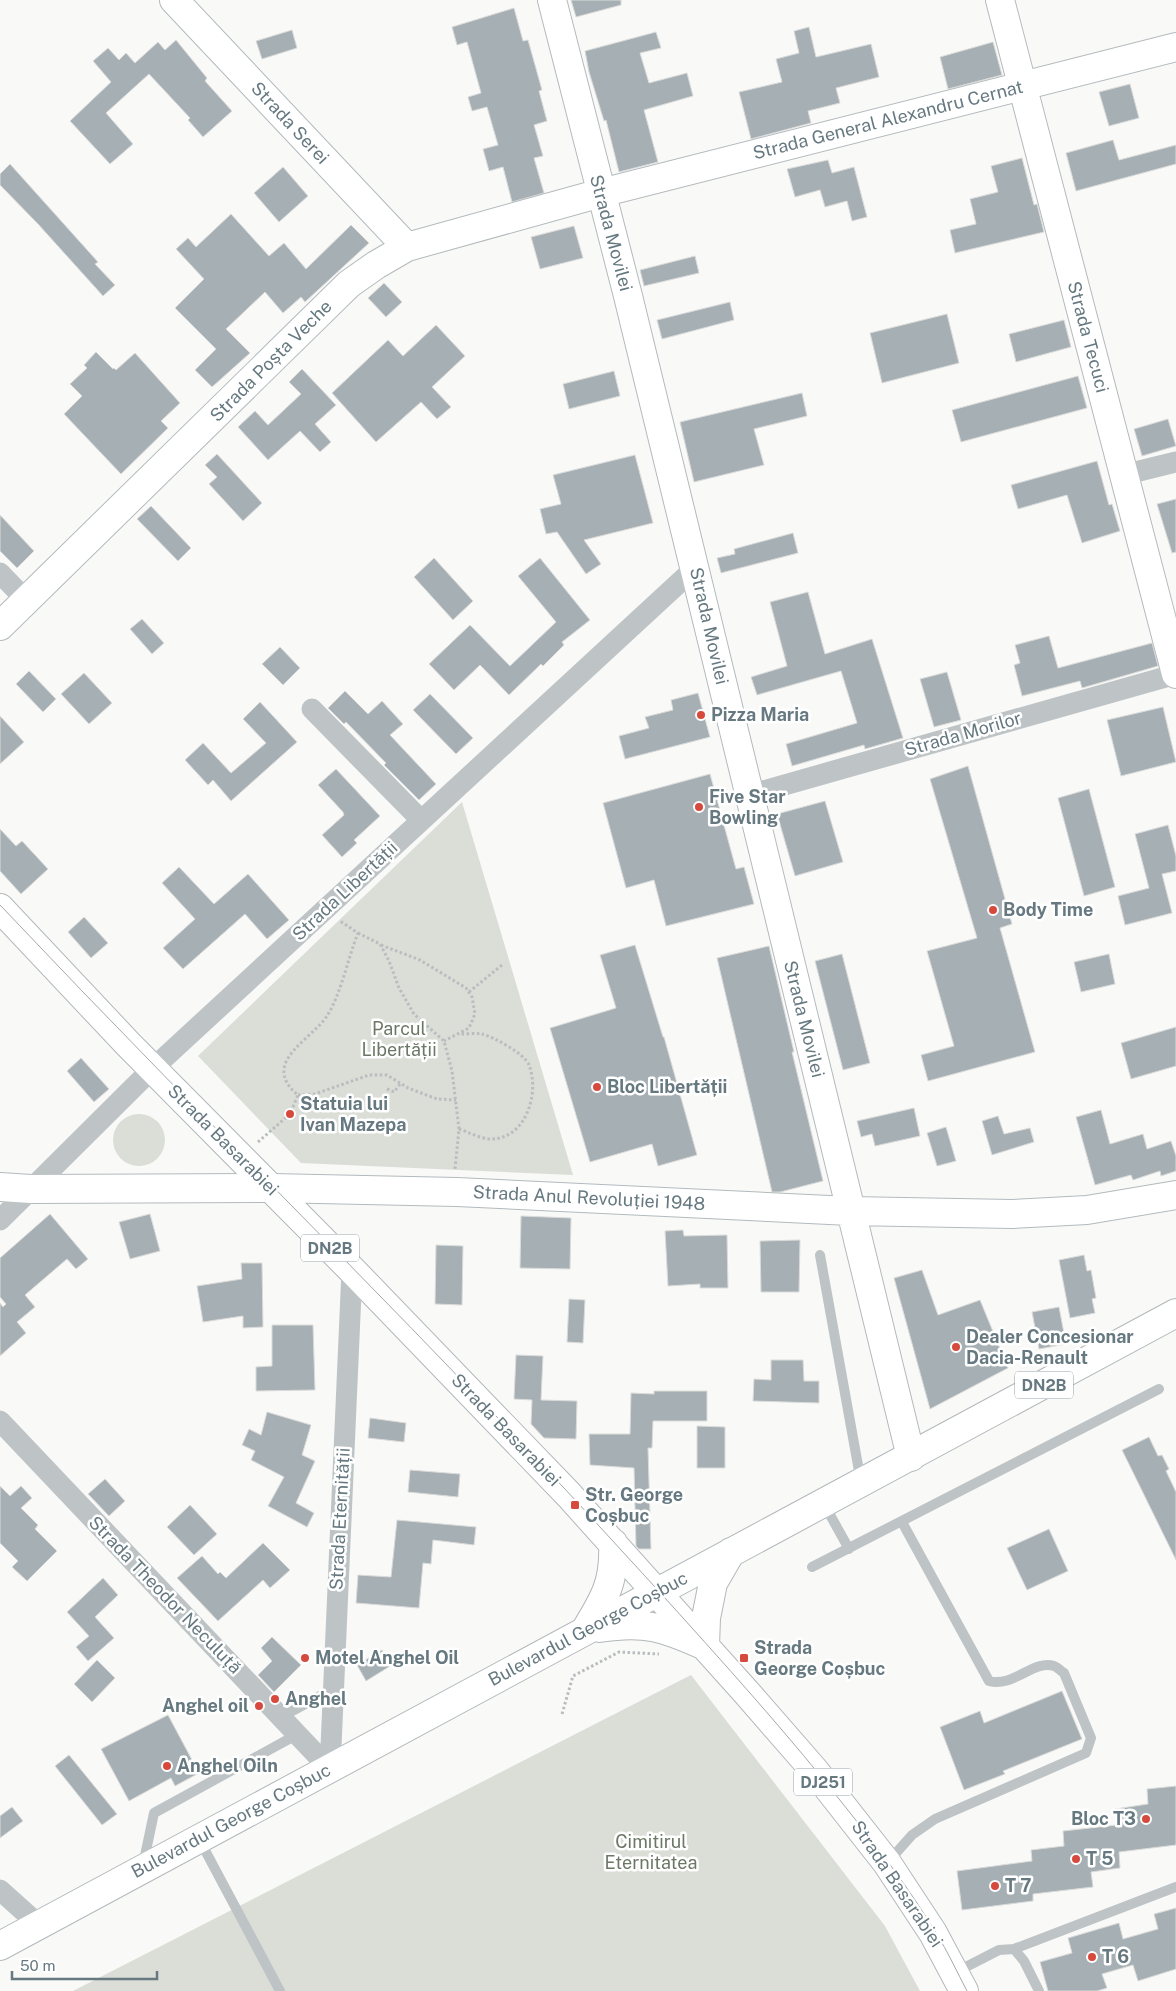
<svg xmlns="http://www.w3.org/2000/svg" width="1176" height="1991" viewBox="0 0 1176 1991" font-family="'Public Sans',sans-serif">
<style>
.green{fill:#daded7}
.building{fill:#a6b0b4;stroke:#dbdbda}
.lines{fill:none;stroke-linecap:round;stroke-linejoin:round}
.secondary-casing{stroke:#b3babd;stroke-width:30}
.primary-casing{stroke:#b2b8bb;stroke-width:30}
.path{stroke:#b9bdbf;stroke-width:3;stroke-dasharray:2.5 2.5;stroke-linecap:butt}
.lane{stroke:#bec4c6;stroke-width:10}
.street{stroke:#bec4c6;stroke-width:21}
.secondary{stroke:#fff;stroke-width:28}
.primary{stroke:#fff;stroke-width:28}
.tram{stroke:#a1a9ad;stroke-width:1}
.poi-dot{fill:#d54a3c;stroke:#fff;stroke-width:2}
.labels{text-anchor:middle;stroke-width:5;stroke-linejoin:round;paint-order:stroke}
.shield{fill:#fff;stroke:#94a1a6;stroke-width:1}
.shield-label{font-size:16px;font-weight:bold;fill:#667980}
.street-label{font-size:18px;fill:#667980;stroke:#fff}
.poi-label{font-size:18px;font-weight:bold;fill:#667980;stroke:#fff;text-anchor:start}
.park-label{font-size:18px;fill:#6b7865;stroke:#fff}
</style>
<rect width="100%" height="100%" fill="#f9f9f8"/>
<path class="green" d="M462,802L573,1175L301,1163L198,1056Z
M113 1140a26 26 0 1 1 52 0a26 26 0 1 1-52 0Z
M691,1675L885,1926L920,1991H73Z"/>
<path class="building" d="M571,0H621V5L576,17Z
M514,8L523,41L528,40L542,90L539,91L547,121L534,125L543,156L534,158L544,193L512,202L503,167L489,171L483,149L498,145L487,107L472,111L468,97L481,93L467,42L457,45L452,27Z
M809,27L816,57L871,44L879,77L836,88L840,103L808,111L811,123L751,139L739,92L782,82L776,59L799,53L794,31Z
M292,30L297,48L262,59L256,41Z
M656,32L661,48L640,53L649,83L687,73L693,96L644,110L658,162L619,172L606,120L604,121L589,72L585,51Z
M176,40L207,78L205,81L232,111L203,137L188,120L190,118L149,74L106,113L133,144L110,164L70,121L111,82L93,61L108,48L119,60L126,53L135,63L158,42L165,50Z
M993,42L1002,75L948,89L940,57Z
M1130,84L1139,118L1109,126L1099,92Z
M1113,140L1119,160L1176,145V164L1076,191L1066,153Z
M1022,158L1034,205L1037,204L1044,232L955,253L950,230L976,224L970,199L998,192L991,166Z
M828,160L832,173L854,167L867,217L852,221L847,201L825,207L820,190L795,197L787,169Z
M10,164L98,262L95,264L115,285L103,296L38,224L0,185V174Z
M283,167L308,196L279,222L254,193Z
M231,214L269,256L284,243L306,269L351,225L369,243L305,302L301,297L283,313L265,292L226,329L250,353L212,387L195,370L216,349L175,308L204,279L176,249L188,238L196,247Z
M574,226L583,258L540,269L531,237Z
M695,256L699,273L644,286L640,270Z
M384,283L402,302L386,317L368,298Z
M730,302L734,320L662,339L657,320Z
M947,314L959,363L882,383L870,333Z
M1064,320L1071,347L1016,362L1009,334Z
M436,325L465,356L432,387L451,407L437,419L421,402L376,442L332,393L388,340L403,356Z
M96,352L113,369L114,368L116,370L135,353L180,403L161,421L168,428L121,474L64,414L82,396L70,384L87,368L84,365Z
M302,369L336,405L315,424L331,442L320,452L300,431L268,460L238,427L255,411L268,425L301,394L289,382Z
M614,371L620,396L569,409L563,384Z
M1078,376L1087,408L961,442L952,410Z
M802,393L807,416L754,429L764,465L694,482L680,422Z
M1168,419L1176,446L1142,456L1134,429Z
M217,454L262,503L243,521L209,484L217,477L205,465Z
M635,455L653,523L584,540L601,564L586,574L557,532L546,534L540,509L561,504L553,475Z
M1097,461L1109,505L1112,504L1120,531L1082,543L1067,495L1018,509L1011,485Z
M1176,499V552L1172,553L1157,504Z
M151,506L191,548L178,561L137,519Z
M0,515L34,551L17,568L0,551Z
M793,533L798,553L721,573L717,558L735,554L734,549Z
M434,558L473,601L453,620L414,577Z
M540,558L590,620L562,642L564,645L543,666L541,664L509,695L480,665L454,690L429,664L470,625L510,666L556,622L518,576Z
M808,592L825,654L872,639L903,738L865,749L864,745L792,766L786,744L857,723L841,671L757,695L751,677L787,666L770,602Z
M142,619L164,643L152,654L130,629Z
M1049,636L1058,668L1152,643L1158,666L1082,688L1080,681L1022,696L1014,665L1020,663L1015,645Z
M280,647L300,668L283,685L262,664Z
M29,671L56,699L43,712L16,684Z
M947,672L961,720L934,727L920,679Z
M84,673L112,703L89,724L61,694Z
M345,691L368,714L382,701L403,724L390,735L436,784L419,800L384,765L386,763L346,722L344,724L328,708Z
M698,693L710,737L625,759L619,736L649,728L645,717L673,710L671,700Z
M430,694L473,738L456,754L413,710Z
M260,702L297,742L231,801L213,780L208,785L185,760L203,743L231,773L266,743L243,719Z
M1163,707L1176,762L1121,776L1107,720Z
M0,716L24,742L0,764Z
M968,766L1012,924L1000,928L1035,1052L928,1081L921,1055L954,1046L927,951L977,938L930,779Z
M336,769L380,816L354,840L357,843L342,857L322,835L344,815L343,812L318,785Z
M710,774L736,869L744,867L754,904L666,926L654,880L626,888L603,803Z
M1089,789L1115,887L1084,896L1058,798Z
M825,801L843,862L795,876L777,814Z
M1168,825L1176,856V871L1162,874L1172,913L1125,925L1118,896L1149,888L1135,834Z
M0,829L16,846L22,841L48,869L21,894L0,871Z
M179,867L214,904L248,874L289,920L267,939L245,914L183,969L163,948L195,919L162,883Z
M84,917L108,943L91,958L68,932Z
M635,945L663,1037H664L697,1155L658,1166L652,1144L590,1162L550,1028L616,1008L600,955Z
M769,946L794,1052H792L823,1181L780,1192H772L717,958Z
M842,954L870,1063L843,1070L815,961Z
M1109,954L1115,984L1081,992L1074,962Z
M1176,1027V1066L1131,1079L1121,1043Z
M81,1058L109,1089L94,1102L67,1071Z
M914,1108L920,1136L875,1146L872,1134L861,1137L857,1121Z
M1101,1110L1110,1144L1143,1134L1147,1149L1171,1141L1176,1156V1171L1161,1176L1160,1171L1133,1180L1131,1175L1095,1185L1076,1117Z
M998,1116L1004,1134L1030,1128L1034,1142L992,1155L982,1121Z
M946,1127L956,1161L937,1166L927,1133Z
M50,1214L88,1259L76,1269L67,1259L25,1295L35,1307L17,1322L26,1333L0,1356V1303L3,1307L6,1304L0,1297V1258Z
M150,1214L160,1251L130,1259L119,1222Z
M521,1216L571,1218L570,1269L520,1268Z
M683,1230L684,1236L727,1235L728,1288H700V1284L668,1286L665,1231Z
M800,1240L799,1292H761L760,1241Z
M436,1245L463,1246L462,1305L435,1304Z
M1084,1255L1087,1271L1091,1270L1096,1298L1092,1299L1095,1313L1070,1318L1059,1260Z
M241,1263H262L263,1327L243,1328V1316L203,1322L197,1286L242,1279Z
M922,1270L938,1315L980,1300L1008,1368L930,1409L894,1278Z
M569,1299L585,1300L583,1343L567,1342Z
M1059,1307L1066,1344L1039,1349L1032,1312Z
M272,1325H313L315,1390L256,1391V1367L272,1366Z
M516,1355L543,1356L541,1400L577,1401L576,1439L544,1438L531,1424L532,1400L514,1399Z
M771,1360H803L804,1381H819V1403L753,1401L754,1379L771,1380Z
M654,1391H707V1421H653L652,1448H648L651,1549H639L636,1546L634,1468L590,1465L589,1434H630L631,1393L654,1394Z
M267,1412L311,1425L302,1455L315,1461L296,1503L314,1513L307,1527L268,1506L284,1477L251,1460L255,1451L242,1445L249,1429L261,1435Z
M370,1418L406,1423L404,1442L368,1438Z
M697,1426L725,1427V1468H697Z
M1149,1437L1158,1456L1162,1455L1169,1469L1166,1471L1176,1492V1560L1122,1450Z
M410,1470L460,1474L458,1497L408,1492Z
M105,1479L125,1501L109,1516L88,1494Z
M0,1486L10,1496L21,1486L32,1498L21,1508L38,1525L35,1529L57,1551L27,1581L12,1567L18,1561L0,1543Z
M190,1505L217,1534L194,1555L167,1527Z
M397,1520L476,1527L474,1545L433,1540L431,1564L423,1563L419,1608L356,1603L358,1575L391,1577Z
M1049,1529L1068,1571L1027,1590L1007,1548Z
M263,1543L290,1570L270,1588L263,1580L218,1621L177,1578L202,1556L218,1574L220,1572L226,1578Z
M103,1578L118,1595L95,1617L114,1638L88,1661L76,1647L89,1636L67,1612Z
M272,1637L301,1665L274,1692L258,1675L272,1661L261,1648Z
M382,1650L392,1665L366,1681L357,1665Z
M97,1660L115,1678L92,1702L74,1684Z
M1062,1691L1082,1739L1003,1771L1005,1774L964,1790L940,1727L980,1711L984,1723Z
M168,1715L199,1773L175,1786L171,1778L129,1801L101,1749Z
M69,1755L117,1814L102,1825L55,1766Z
M1176,1786V1845L1119,1852L1120,1868L1091,1872L1093,1887L1033,1894V1901L962,1910L957,1871L1032,1861L1031,1850L1064,1846L1063,1831L1117,1825L1115,1809L1148,1804L1147,1789Z
M12,1807L23,1821L0,1838V1816Z
M1176,1908V1969L1138,1981L1133,1965L1102,1974L1107,1988L1097,1991H1048L1040,1962L1072,1953L1068,1938L1119,1923L1123,1939L1158,1929L1154,1914Z"/>
<g class="lines">
<defs>
<path id="secondary" d="M174,0L407,247
M552,0L628,296L911,1457
M1000,0L1176,674
M0,626L349,284L376,265L407,247L601,193L1176,47
M0,1187L31,1189L272,1188L457,1192L850,1211L1012,1214L1087,1210L1176,1195"/>
<path id="primary" d="M0,908L128,1044L352,1270L569,1495L746,1692L814,1770L887,1863L933,1933L964,1991
M599,1628C645,1621 663,1627 705,1646L706,1618L713,1583L731,1552
M586,1629C605,1598 615,1581 613,1543
M0,1946L1176,1313"/>
</defs>
<use href="#secondary" class="secondary-casing"/>
<use href="#primary" class="primary-casing"/>
<path class="path" d="M358,933L380,944L389,961L399,988L414,1014L444,1041L452,1071L459,1129L455,1169
M381,945L420,960L466,988L472,997L475,1014L469,1028L444,1041
M469,992L502,965
M387,1089L394,1092L401,1083
M298,1095L315,1094L369,1075H387L408,1088L437,1099L456,1100
M459,1129C468,1132 481,1139 491,1139C526,1139 540,1093 529,1065C525,1054 494,1037 482,1034C475,1033 466,1034 459,1034
M258,1142L290,1114L298,1095C288,1087 280,1076 286,1062C293,1046 317,1031 327,1016C341,994 348,958 358,933L340,921
M562,1714L573,1676L619,1652L659,1654"/>
<path class="lane" d="M820,1255L861,1482
M824,1504L849,1549
M812,1567L1159,1389
M281,1717L333,1689
M199,1839L280,1991
M888,1862L912,1835L935,1819L1086,1753L1091,1738L1064,1673C1061,1671 1057,1667 1054,1666C1034,1659 1013,1688 989,1681L902,1522
M143,1865L154,1813L298,1734
M1014,1949L1176,1887
M956,1972L999,1950L1014,1949L1024,1961L1039,1991"/>
<path class="street" d="M1123,475L1176,462
M0,573L27,601
M312,709L421,820
M749,795L1176,674
M0,1220L150,1071L695,568
M0,1421L330,1769
M330,1769L352,1270
M0,1890L39,1925"/>
<use href="#secondary" class="secondary"/>
<use href="#primary" class="primary"/>
<path class="tram" d="M0,905C216,1134 444,1353 655,1587C722,1661 789,1735 851,1814C881,1852 911,1891 936,1933C948,1952 957,1972 967,1991"/>
</g>
<g class="poi-dot">
<circle cx="701" cy="715" r="5"/>
<circle cx="699" cy="807" r="5"/>
<circle cx="993" cy="910" r="5"/>
<circle cx="597" cy="1087" r="5"/>
<circle cx="290" cy="1114" r="5"/>
<circle cx="956" cy="1347" r="5"/>
<rect x="570" y="1500" width="10" height="10" rx="2.5"/>
<circle cx="305" cy="1658" r="5"/>
<rect x="739" y="1653" width="10" height="10" rx="2.5"/>
<circle cx="275" cy="1699" r="5"/>
<circle cx="259" cy="1706" r="5"/>
<circle cx="167" cy="1766" r="5"/>
<circle cx="1146" cy="1819" r="5"/>
<circle cx="1076" cy="1859" r="5"/>
<circle cx="995" cy="1886" r="5"/>
<circle cx="1092" cy="1957" r="5"/>
</g>
<g class="labels">
<g class="shield">
<rect x="301" y="1234.5" width="58" height="27" rx="4"/>
<rect x="1015" y="1371.5" width="58" height="27" rx="4"/>
<rect x="794" y="1768.5" width="58" height="27" rx="4"/>
</g>
<g class="shield-label">
<text x="330" y="1254">DN2B</text>
<text x="1044" y="1391">DN2B</text>
<text x="823" y="1788">DJ251</text>
</g>
<g class="street-label">
<text transform="translate(888 120) rotate(-14)" y="6">Strada General Alexandru Cernat</text>
<text transform="translate(290 123) rotate(47)" y="6">Strada Serei</text>
<text transform="translate(611 233) rotate(75)" y="6">Strada Movilei</text>
<text transform="translate(1088 337) rotate(75)" y="6">Strada Tecuci</text>
<text transform="translate(271 361) rotate(-45)" y="6">Strada Poșta Veche</text>
<text transform="translate(709 626) rotate(77)" y="6">Strada Movilei</text>
<text transform="translate(963 734) rotate(-16)" y="6">Strada Morilor</text>
<text transform="translate(345 891) rotate(-43)" y="6">Strada Libertății</text>
<text transform="translate(804 1019) rotate(76)" y="6">Strada Movilei</text>
<text transform="translate(223 1140) rotate(45)" y="6">Strada Basarabiei</text>
<text transform="translate(589 1198) rotate(3)" y="6">Strada Anul Revoluției 1948</text>
<text transform="translate(506 1430) rotate(46)" y="6">Strada Basarabiei</text>
<text transform="translate(340 1519) rotate(-87)" y="6">Strada Eternității</text>
<text transform="translate(165 1595) rotate(46)" y="6">Strada Theodor Neculuță</text>
<text transform="translate(588 1629) rotate(-28)" y="6">Bulevardul George Coșbuc</text>
<text transform="translate(231 1821) rotate(-28)" y="6">Bulevardul George Coșbuc</text>
<text transform="translate(897 1884) rotate(56)" y="6">Strada Basarabiei</text>
</g>
<g class="poi-label">
<text x="711" y="721">Pizza Maria</text>
<text x="709" y="803">Five Star<tspan x="709" dy="21">Bowling</tspan></text>
<text x="1003" y="916">Body Time</text>
<text x="607" y="1093">Bloc Libertății</text>
<text x="300" y="1110">Statuia lui<tspan x="300" dy="21">Ivan Mazepa</tspan></text>
<text x="966" y="1343">Dealer Concesionar<tspan x="966" dy="21">Dacia-Renault</tspan></text>
<text x="585" y="1501">Str. George<tspan x="585" dy="21">Coșbuc</tspan></text>
<text x="754" y="1654">Strada<tspan x="754" dy="21">George Coșbuc</tspan></text>
<text x="315" y="1664">Motel Anghel Oil</text>
<text x="285" y="1705">Anghel</text>
<text x="249" y="1712" text-anchor="end">Anghel oil</text>
<text x="177" y="1772">Anghel Oiln</text>
<text x="1136" y="1825" text-anchor="end">Bloc T3</text>
<text x="1086" y="1865">T 5</text>
<text x="1005" y="1892">T 7</text>
<text x="1102" y="1963">T 6</text>
</g>
<g class="park-label">
<text x="399" y="1035">Parcul<tspan x="399" dy="21">Libertății</tspan></text>
<text x="651" y="1848">Cimitirul<tspan x="651" dy="21">Eternitatea</tspan></text>
</g>
</g>
<path d="M12 1971v8h145v-8" fill="none" stroke="#667980" stroke-width="2.5"/>
<text x="20" y="1971" font-size="15" fill="#667980" stroke="#ffffff" stroke-width="4" paint-order="stroke">50 m</text>
</svg>
